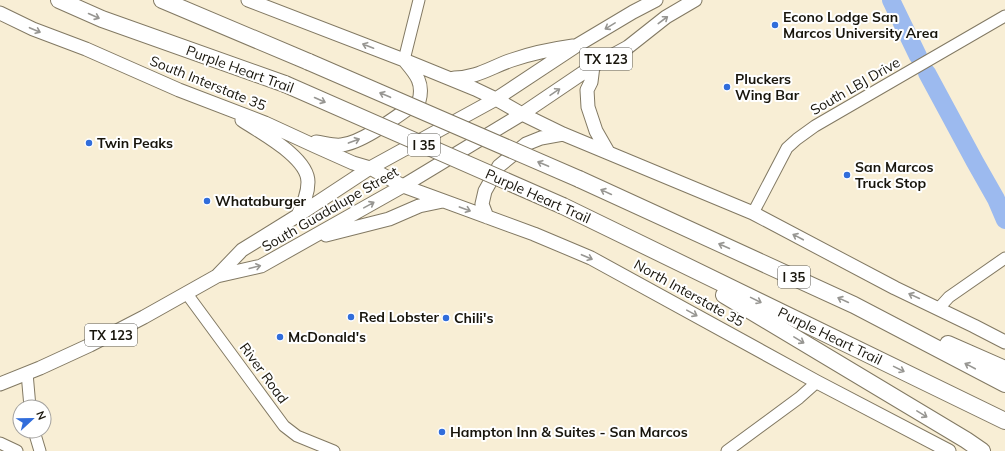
<svg xmlns="http://www.w3.org/2000/svg" width="1005" height="451" viewBox="0 0 1005 451" font-family="Mulish,sans-serif">
<style>
.lines{fill:none;stroke-linecap:round;stroke-linejoin:round}
.river{stroke:#9cbaef;stroke-width:18}
.minor-casing{stroke:#827963;stroke-width:13}
.major-casing{stroke:#827963;stroke-width:15}
.highway-casing{stroke:#827963;stroke-width:18}
.minor{stroke:#fff;stroke-width:11}
.major{stroke:#fff;stroke-width:13}
.highway{stroke:#fff;stroke-width:16}
.highway-bridge-casing{stroke:#827963;stroke-width:18;stroke-linecap:butt}
.highway-bridge{stroke:#fff;stroke-width:16}
.oneway{stroke:#979692}
.poi-dot{fill:#316ddb;stroke:#fff;stroke-width:1.5}
.labels{text-anchor:middle;stroke-width:4;stroke-linejoin:round;paint-order:stroke}
.shield{fill:#fff;stroke:#5d5b55;stroke-width:1}
.shield-label{font-size:13px;font-weight:bold;fill:#18150c}
.poi-label{font-size:14px;font-weight:bold;fill:#18150c;stroke:#fff;text-anchor:start}
.street-label{font-size:14px;fill:#18150c;stroke:#fff}
</style>
<rect width="100%" height="100%" fill="#f8eed5"/>
<g class="lines">
<path class="river" d="M891,0L918,56
M927,73L975,162L996,199L1005,220"/>
<defs>
<path id="minor" d="M404,60L419,0
M753,213L787,148L797,139L815,126L1005,16
M187,294L284,426L297,436L334,451
M939,308L949,297L1005,258
M27,373L30,407
M34,431L40,451
M0,443L17,451
M727,451L799,398L817,382"/>
<path id="major" d="M248,0L404,60L475,89L496,99L522,114L563,134L753,213L895,288L974,326L1005,342
M0,13L33,29L86,49L179,90L265,123L315,146L353,163L370,168L403,186L534,234L591,258L817,382L949,451
M593,66L591,82L587,90L588,107L596,131L608,152
M454,78C477,78 491,67 512,60C532,53 552,49 573,46
M242,120C261,133 308,157 308,182C308,194 303,204 298,215
M316,142C324,143 334,146 341,145C363,143 400,114 419,101C424,83 416,74 405,61
M487,217L482,204L485,191L499,166L526,144L541,138L563,134
M326,235L389,219L419,206L443,201
M217,276L242,250L297,216L370,168L496,99L576,46L633,12L656,0
M0,384L40,368L90,345L144,317L217,276L261,266L403,186L522,114L593,66L628,47L666,17L695,0"/>
<g id="highway">
<path d="M59,0L102,19L285,84"/>
<path d="M162,0L309,62"/>
<path d="M579,179L854,305L1005,384"/>
<path id="s1" d="M563,206L1005,421"/>
<path d="M724,295L966,440L982,451"/>
<path d="M948,344L1005,369"/>
</g>
</defs>
<use href="#minor" class="minor-casing"/>
<use href="#major" class="major-casing"/>
<use href="#highway" class="highway-casing"/>
<use href="#minor" class="minor"/>
<use href="#major" class="major"/>
<use href="#highway" class="highway"/>
<defs>
<path id="highway-bridge" d="M309,62L579,179
M285,84L563,206"/>
</defs>
<use href="#highway-bridge" class="highway-bridge-casing"/>
<use href="#highway-bridge" class="highway-bridge"/>
</g>
<defs><path id="oneway-shaft" d="M-6 0H5M1.5-3L5.5 0L1.5 3" fill="none" stroke-width="1.6" stroke-linecap="round" stroke-linejoin="round"/></defs>
<g class="oneway">
<use href="#oneway-shaft" transform="translate(94 16) rotate(24)"/>
<use href="#oneway-shaft" transform="translate(663 20) rotate(-37)"/>
<use href="#oneway-shaft" transform="translate(610 26) rotate(149)"/>
<use href="#oneway-shaft" transform="translate(35 30) rotate(23)"/>
<use href="#oneway-shaft" transform="translate(368 46) rotate(-159)"/>
<use href="#oneway-shaft" transform="translate(555 92) rotate(-34)"/>
<use href="#oneway-shaft" transform="translate(385 95) rotate(-157)"/>
<use href="#oneway-shaft" transform="translate(320 100) rotate(24)"/>
<use href="#oneway-shaft" transform="translate(354 141) rotate(-20)"/>
<use href="#oneway-shaft" transform="translate(543 164) rotate(-157)"/>
<use href="#oneway-shaft" transform="translate(606 192) rotate(-155)"/>
<use href="#oneway-shaft" transform="translate(369 205) rotate(-29)"/>
<use href="#oneway-shaft" transform="translate(465 209) rotate(20)"/>
<use href="#oneway-shaft" transform="translate(798 237) rotate(-152)"/>
<use href="#oneway-shaft" transform="translate(724 246) rotate(-156)"/>
<use href="#oneway-shaft" transform="translate(587 257) rotate(23)"/>
<use href="#oneway-shaft" transform="translate(255 267) rotate(-14)"/>
<use href="#oneway-shaft" transform="translate(914 296) rotate(-155)"/>
<use href="#oneway-shaft" transform="translate(756 300) rotate(26)"/>
<use href="#oneway-shaft" transform="translate(843 300) rotate(-155)"/>
<use href="#oneway-shaft" transform="translate(692 313) rotate(29)"/>
<use href="#oneway-shaft" transform="translate(799 340) rotate(31)"/>
<use href="#oneway-shaft" transform="translate(970 366) rotate(-152)"/>
<use href="#oneway-shaft" transform="translate(899 369) rotate(26)"/>
<use href="#oneway-shaft" transform="translate(922 414) rotate(31)"/>
</g>
<g class="poi-dot">
<circle cx="775" cy="25" r="4"/>
<circle cx="727" cy="87" r="4"/>
<circle cx="89" cy="143" r="4"/>
<circle cx="847" cy="175" r="4"/>
<circle cx="207" cy="201" r="4"/>
<circle cx="351" cy="317" r="4"/>
<circle cx="446" cy="318" r="4"/>
<circle cx="280" cy="337" r="4"/>
<circle cx="442" cy="432" r="4"/>
</g>
<g class="labels">
<g class="shield">
<rect x="580" y="48" width="52" height="22" rx="3"/>
<rect x="408" y="134" width="32" height="22" rx="3"/>
<rect x="778" y="266" width="32" height="22" rx="3"/>
<rect x="85" y="324" width="52" height="22" rx="3"/>
</g>
<g class="shield-label">
<text x="606" y="64">TX 123</text>
<text x="424" y="150">I 35</text>
<text x="794" y="282">I 35</text>
<text x="111" y="340">TX 123</text>
</g>
<g class="poi-label">
<text x="783" y="22">Econo Lodge San<tspan x="783" dy="16">Marcos University Area</tspan></text>
<text x="735" y="84">Pluckers<tspan x="735" dy="16">Wing Bar</tspan></text>
<text x="97" y="148">Twin Peaks</text>
<text x="855" y="172">San Marcos<tspan x="855" dy="16">Truck Stop</tspan></text>
<text x="215" y="206">Whataburger</text>
<text x="359" y="322">Red Lobster</text>
<text x="454" y="323">Chili's</text>
<text x="288" y="342">McDonald's</text>
<text x="450" y="437">Hampton Inn &amp; Suites - San Marcos</text>
</g>
<g class="street-label">
<text transform="translate(240 69) rotate(20)" y="5">Purple Heart Trail</text>
<text transform="translate(208 83) rotate(22)" y="5">South Interstate 35</text>
<text transform="translate(855 86) rotate(-30)" y="5">South LBJ Drive</text>
<text transform="translate(538 196) rotate(24)" y="5">Purple Heart Trail</text>
<text transform="translate(330 209) rotate(-30)" y="5">South Guadalupe Street</text>
<text transform="translate(689 293) rotate(29)" y="5">North Interstate 35</text>
<text dy="5" stroke="none"><textPath href="#s1" startOffset="297">Purple Heart Trail</textPath></text>
<text transform="translate(264 373) rotate(54)" y="5">River Road</text>
</g>
</g>
<g transform="translate(32 419) rotate(68)"><circle r="19" fill="#ffffff" stroke="#a3a19e"/>
<path d="M0-3L7 15L0 10L-7 15Z" fill="#316ddb"/>
<text y="-6" font-size="11" font-weight="bold" text-anchor="middle" fill="#18150c">N</text>
</g>
</svg>
